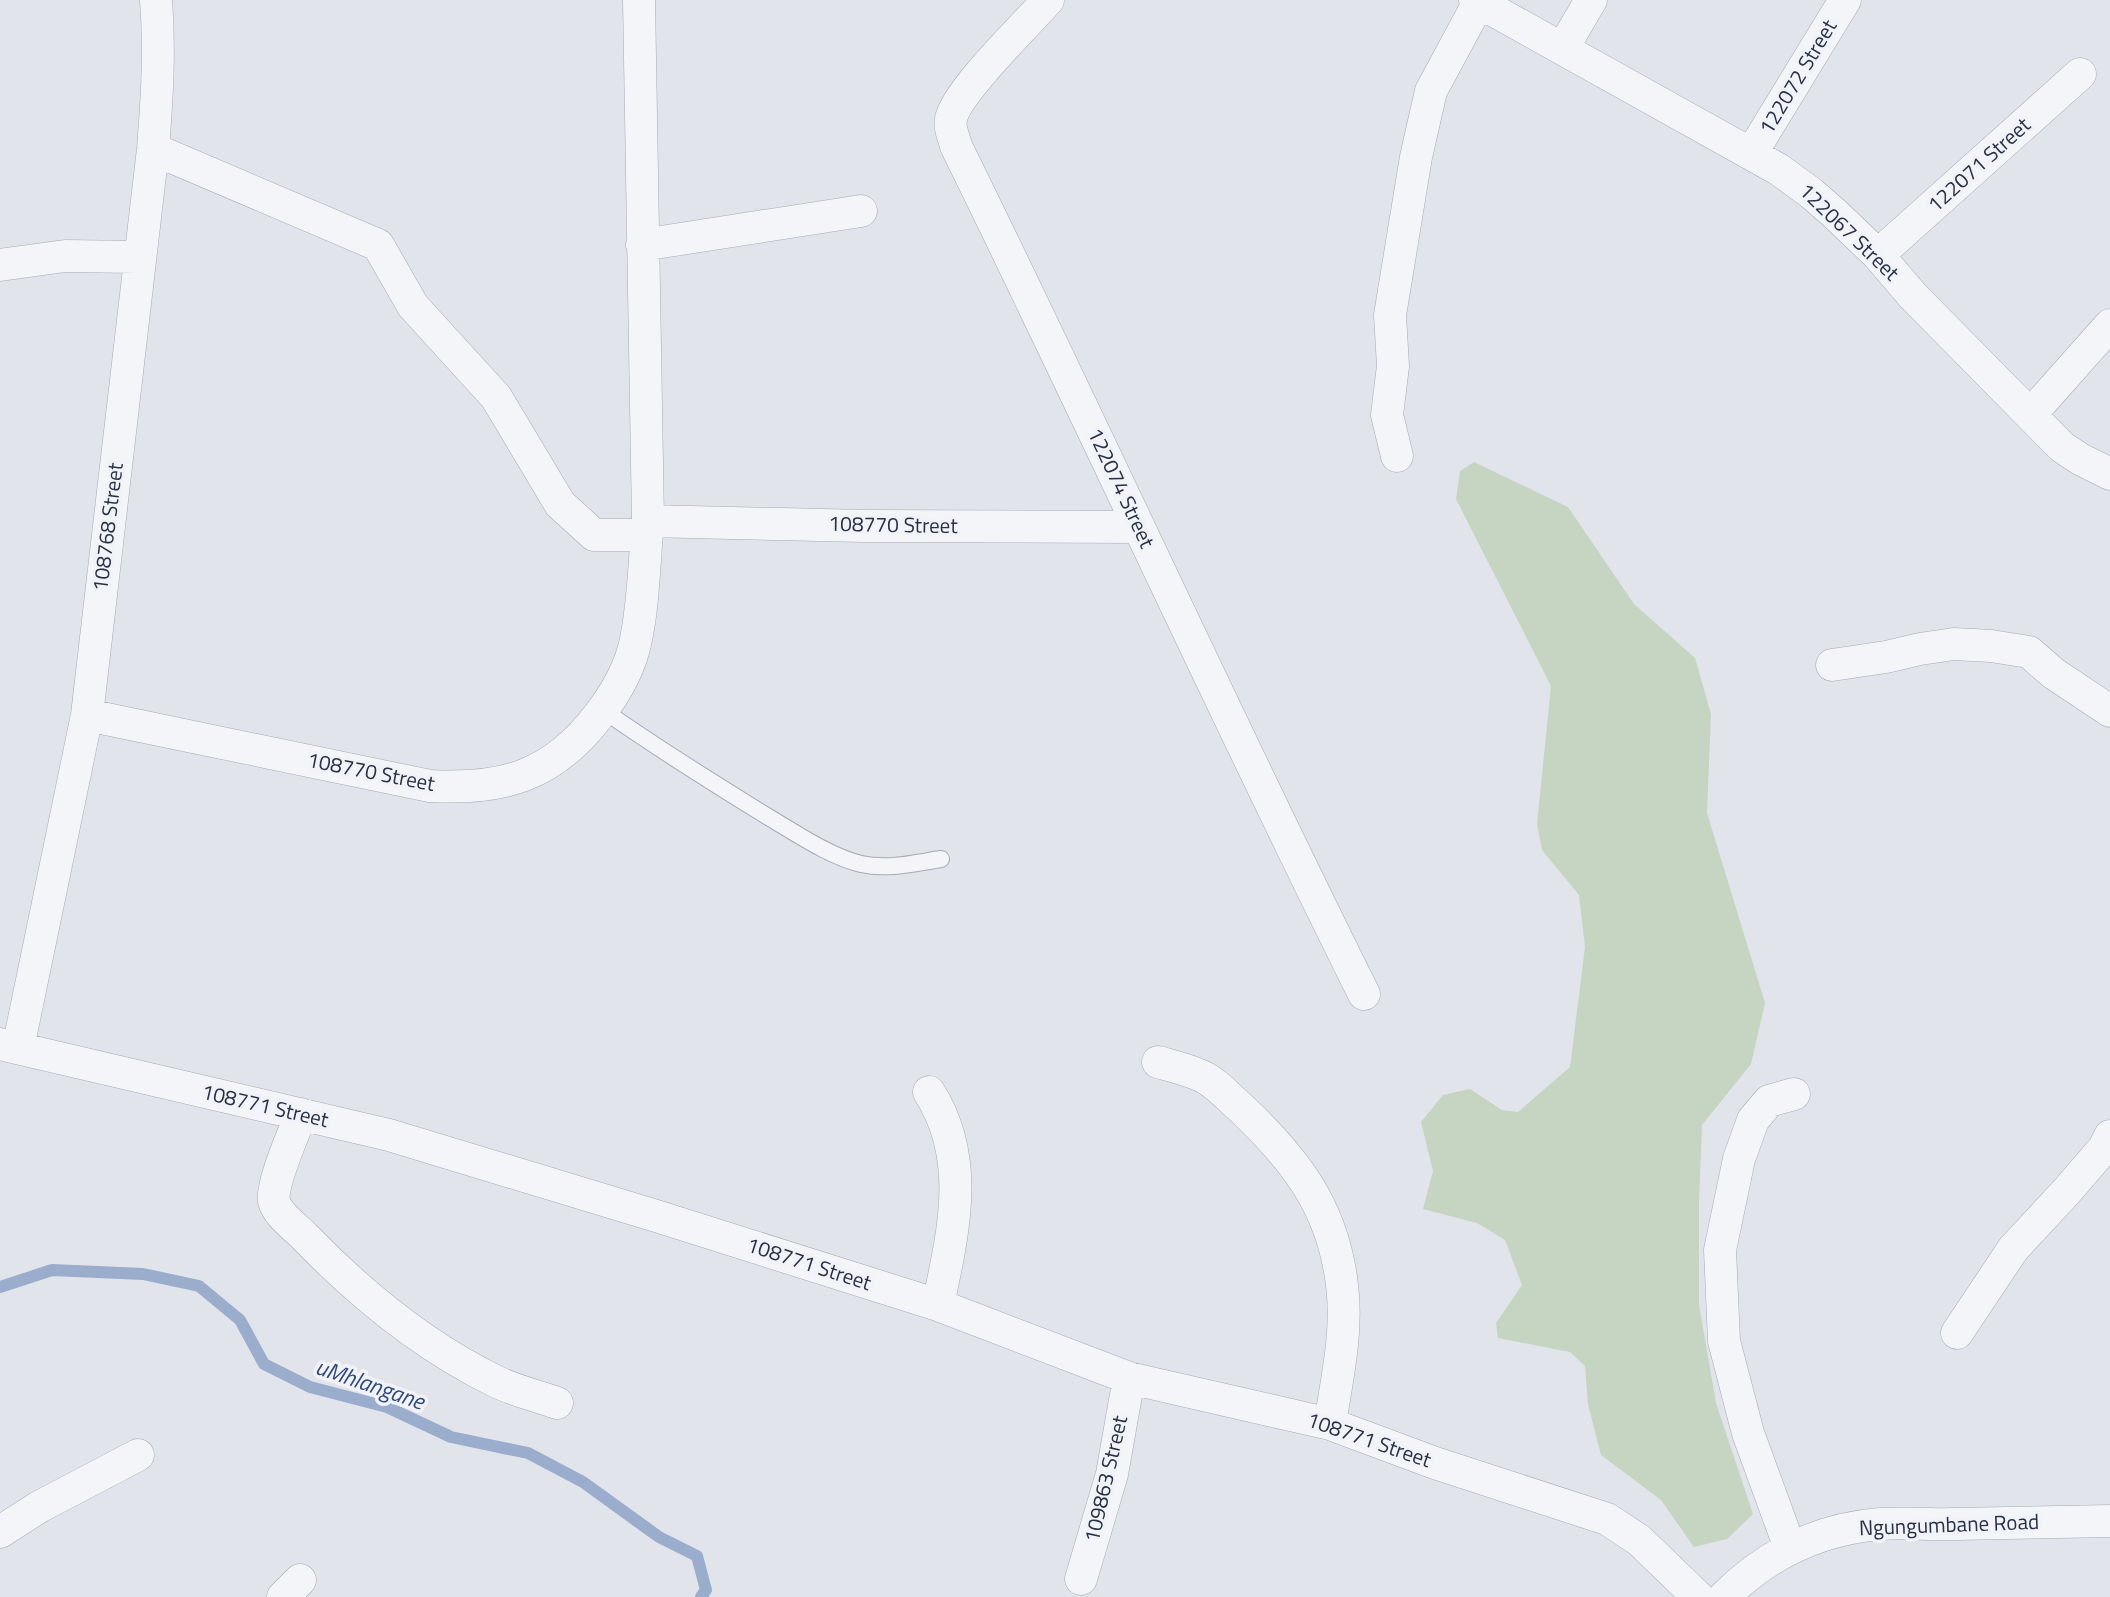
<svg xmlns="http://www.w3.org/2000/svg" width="2110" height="1597" viewBox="0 0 2110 1597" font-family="'Titillium Web',sans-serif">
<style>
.green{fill:#c5d5c2}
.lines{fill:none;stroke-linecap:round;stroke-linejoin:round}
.stream{stroke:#9badcc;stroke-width:12}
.lane-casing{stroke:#a6aab5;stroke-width:18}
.street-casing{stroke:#a6aab5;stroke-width:33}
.lane{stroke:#f4f5f9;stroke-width:16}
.street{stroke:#f4f5f9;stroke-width:32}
.labels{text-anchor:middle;stroke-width:7;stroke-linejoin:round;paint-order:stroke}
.street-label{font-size:21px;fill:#293043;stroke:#f1f3f8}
.water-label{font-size:23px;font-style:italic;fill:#314979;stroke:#f1f3f8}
</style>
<rect width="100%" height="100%" fill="#e1e4eb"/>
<path class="green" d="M1474,462L1568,507L1634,604L1695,658L1711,714L1707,813L1765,1003L1751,1064L1702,1125L1699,1202V1305L1716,1403L1753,1514L1727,1539L1694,1547L1661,1500L1601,1455L1588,1404L1585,1366L1570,1352L1498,1338L1496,1323L1522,1285L1505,1240L1477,1223L1423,1209L1433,1171L1421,1122L1443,1095L1470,1089L1502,1110L1518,1112L1570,1067L1585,947L1579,895L1542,850L1537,824L1551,686L1456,499L1460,471Z"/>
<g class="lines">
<path class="stream" d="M0,1287L52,1270L143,1274L199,1286L240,1320L264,1364L310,1387L387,1407L451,1437L528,1453L583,1482L659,1537L697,1556L706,1590L701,1597"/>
<defs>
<path id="lane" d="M603,710C657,748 713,783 770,818C797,834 831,857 861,864C888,870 914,863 941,859"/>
<path id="street" d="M1048,0C1027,24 956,92 951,119C949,128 954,137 956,146C1095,428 1224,714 1364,994
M1475,0L1778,169L1811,193L1834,213L1878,255L1913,296L2062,447L2080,459L2110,474
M1563,48L1591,0
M153,149L378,245L413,306L496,397L560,504L594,535H646
M1751,154L1845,0
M642,245L861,211
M1878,255L2080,74
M0,265L65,256L139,257
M2031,414L2110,325
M1397,456L1387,415L1393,366L1390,315L1416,157L1431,91L1479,2
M648,521L865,526L1139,527
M1832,665L1886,657L1920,649L1954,644L1991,646L2029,652L2053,673L2110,711
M87,715L430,786C503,790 553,776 599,715C615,694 629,670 635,644C644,604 644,561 648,521L639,0
M0,1044L389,1135L653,1215L938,1305L1129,1378L1330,1424L1435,1463L1607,1519L1639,1540L1698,1597
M18,1048L87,715L153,149C157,98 160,51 156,0
M1158,1062C1172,1066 1186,1069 1199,1075C1215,1081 1228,1097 1241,1108C1296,1160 1333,1208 1342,1285C1348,1331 1337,1378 1330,1424
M929,1092C972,1159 953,1233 938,1305
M301,1114C294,1133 271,1184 274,1201C277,1214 295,1227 305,1237C360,1294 425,1347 497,1382C516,1391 538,1396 557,1403
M1957,1333L2013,1249L2066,1192L2104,1148L2110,1136
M0,1532L39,1507L138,1455
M1790,1548L1748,1433L1724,1341L1720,1250L1739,1159L1753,1120L1769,1101L1794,1094
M1081,1579L1112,1474L1129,1378
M283,1597L300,1580
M1724,1597C1767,1554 1819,1529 1880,1524C1905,1522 1930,1525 1955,1524C2007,1523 2058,1522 2110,1521"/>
</defs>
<use href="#lane" class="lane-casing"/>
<use href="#street" class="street-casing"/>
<use href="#lane" class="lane"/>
<use href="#street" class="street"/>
</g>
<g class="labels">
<g class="street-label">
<text transform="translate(1798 77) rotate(-59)" y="7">122072 Street</text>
<text transform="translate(1979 165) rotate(-42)" y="7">122071 Street</text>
<text transform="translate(1849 232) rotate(44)" y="7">122067 Street</text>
<text transform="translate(1121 488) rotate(65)" y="7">122074 Street</text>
<text transform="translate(893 525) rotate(1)" y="7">108770 Street</text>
<text transform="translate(108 527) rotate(-83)" y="7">108768 Street</text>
<text transform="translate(371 772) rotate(11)" y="7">108770 Street</text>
<text transform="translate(265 1106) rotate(13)" y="7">108771 Street</text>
<text transform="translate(809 1264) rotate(18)" y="7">108771 Street</text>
<text transform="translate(1369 1440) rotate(19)" y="7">108771 Street</text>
<text transform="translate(1106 1479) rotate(-77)" y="7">109863 Street</text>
<text transform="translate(1949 1525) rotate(-2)" y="7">Ngungumbane Road</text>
</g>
<g class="water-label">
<text transform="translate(370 1384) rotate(19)" y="8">uMhlangane</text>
</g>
</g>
</svg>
